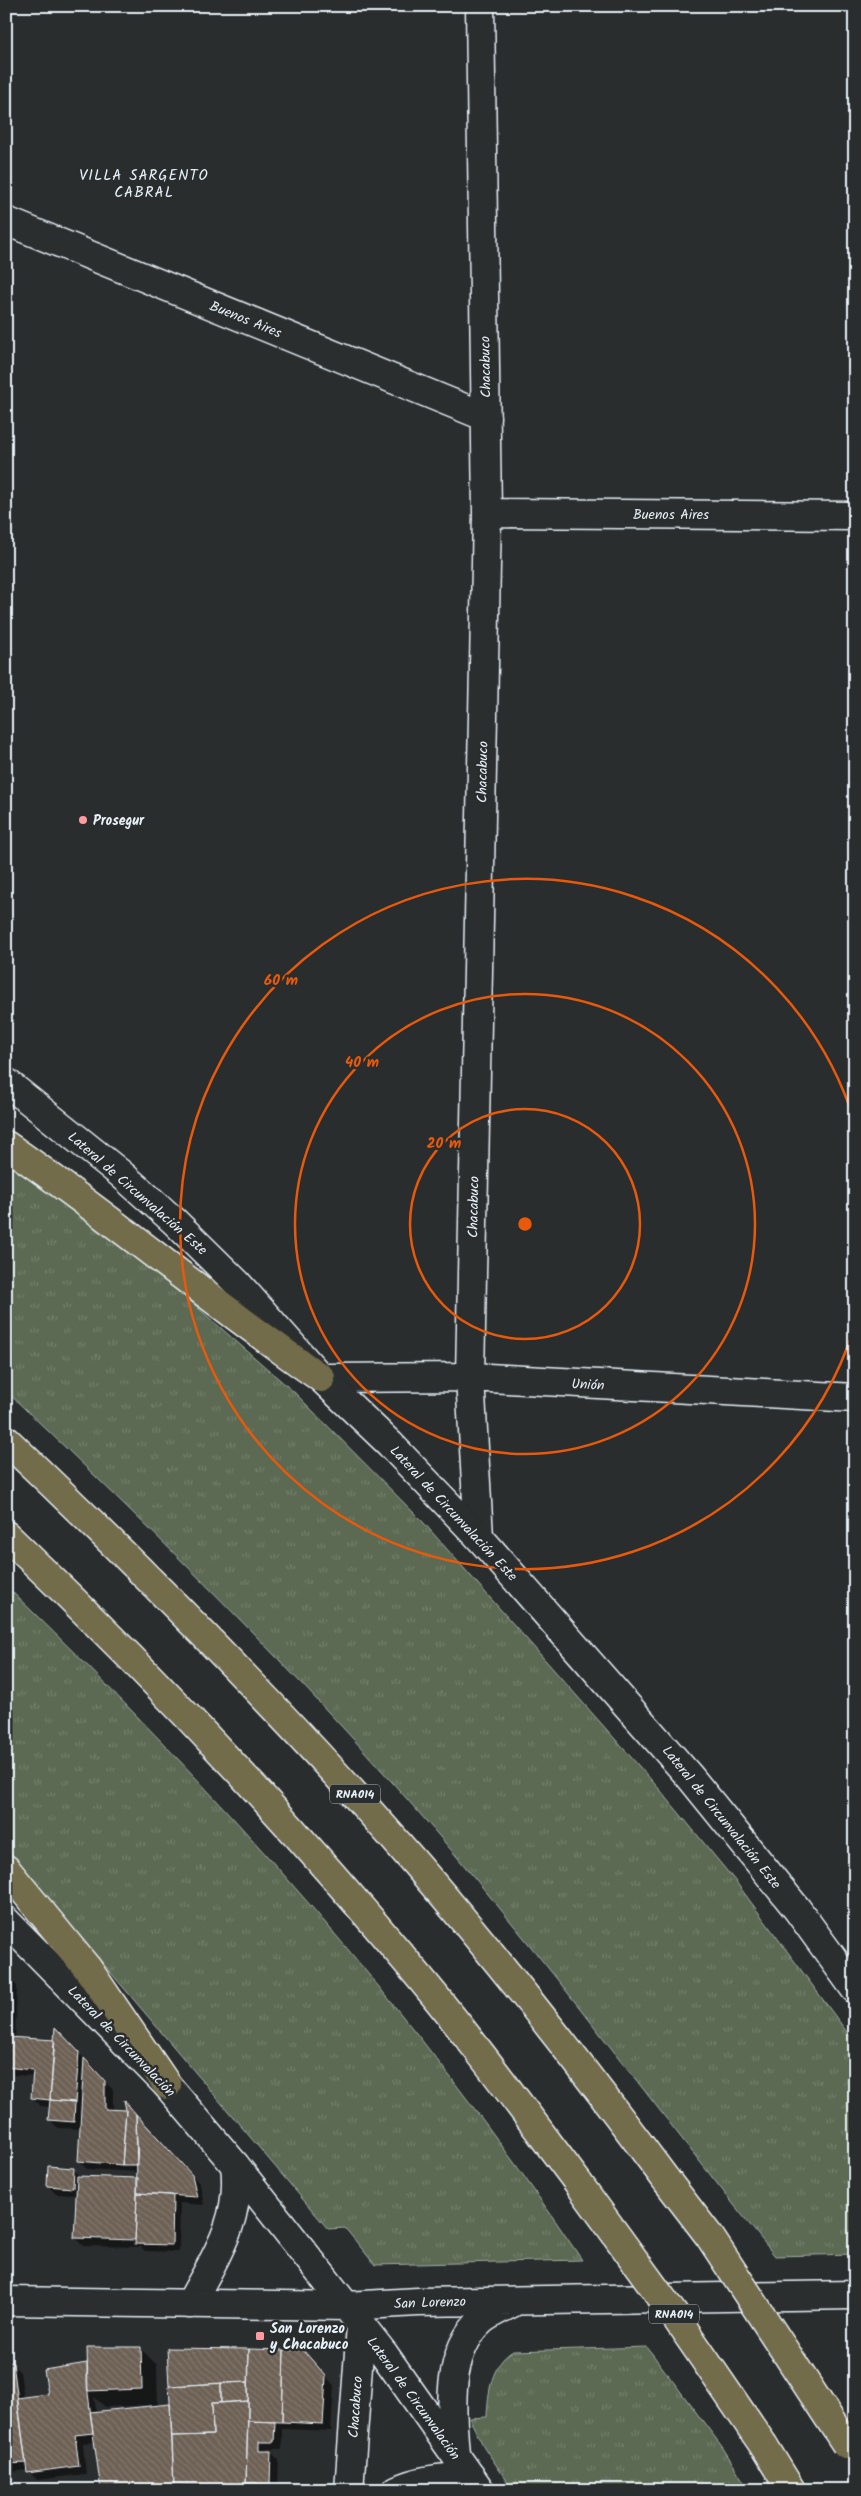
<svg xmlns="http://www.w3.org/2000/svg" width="861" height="2496" viewBox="0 0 861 2496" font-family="Kalam,sans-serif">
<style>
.grass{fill:url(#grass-tufts);stroke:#a2aea6}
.shadow{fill:#0007;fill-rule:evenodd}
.building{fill:url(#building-back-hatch);stroke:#e8f1f8}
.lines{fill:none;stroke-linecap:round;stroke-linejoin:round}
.street-casing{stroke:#e8f1f8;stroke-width:31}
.secondary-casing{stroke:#e8f1f8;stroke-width:31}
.highway-casing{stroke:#e8f1f8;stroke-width:31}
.street{stroke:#2a2d2e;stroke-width:28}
.secondary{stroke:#2a2d2e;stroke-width:28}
.highway{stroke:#736c4b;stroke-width:28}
.highway-bridge-casing{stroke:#e8f1f8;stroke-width:31;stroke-linecap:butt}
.highway-bridge{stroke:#736c4b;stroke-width:28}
.ring{fill:none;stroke:#e8590c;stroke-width:2.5}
.poi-dot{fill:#ff9aa2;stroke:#2a2d2e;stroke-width:2}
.labels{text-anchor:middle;stroke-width:5;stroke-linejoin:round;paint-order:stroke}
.shield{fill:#2a2d2e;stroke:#afb6bb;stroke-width:1}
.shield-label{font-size:12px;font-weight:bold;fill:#e8f1f8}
.street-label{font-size:14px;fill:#e8f1f8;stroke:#2a2d2e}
.poi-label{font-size:14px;font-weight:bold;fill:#e8f1f8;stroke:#2a2d2e;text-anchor:start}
.neighbourhood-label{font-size:15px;letter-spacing:1px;fill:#e8f1f8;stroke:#2a2d2e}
.centre{fill:#e8590c;stroke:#2a2d2e;stroke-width:2.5}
.ring-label{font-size:15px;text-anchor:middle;font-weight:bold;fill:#e8590c;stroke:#2a2d2e;stroke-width:5;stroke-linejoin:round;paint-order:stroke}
</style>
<defs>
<pattern id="grass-tufts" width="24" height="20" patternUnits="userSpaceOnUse" patternTransform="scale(1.25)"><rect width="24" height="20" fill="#5b6a53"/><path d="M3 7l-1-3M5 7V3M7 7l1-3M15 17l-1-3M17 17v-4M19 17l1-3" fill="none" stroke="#73806c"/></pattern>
<pattern id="building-back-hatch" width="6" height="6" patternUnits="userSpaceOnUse" patternTransform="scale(1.25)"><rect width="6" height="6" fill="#6d6054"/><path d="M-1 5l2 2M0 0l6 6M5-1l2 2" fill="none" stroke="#82776d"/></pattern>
</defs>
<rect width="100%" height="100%" fill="#2a2d2e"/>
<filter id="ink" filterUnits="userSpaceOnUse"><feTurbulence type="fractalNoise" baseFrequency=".02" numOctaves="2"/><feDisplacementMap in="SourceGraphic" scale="10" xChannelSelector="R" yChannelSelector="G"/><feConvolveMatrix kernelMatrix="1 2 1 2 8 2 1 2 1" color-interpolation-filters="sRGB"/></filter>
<g filter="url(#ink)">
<path class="grass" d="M6,1163L67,1205L173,1286L295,1393L423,1522L661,1791L736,1882L855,2043V2254L775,2256C675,2133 580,2004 478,1882C333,1707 171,1547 6,1391Z
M6,1586C220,1791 417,2014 582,2260L375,2265L345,2228L328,2229L6,1849Z
M647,2347L723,2448L749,2490H513L484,2447L469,2418L487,2417C488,2393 491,2364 513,2351Z"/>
<path class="shadow" d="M6,1974L17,1986L15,2039L56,2042L63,2036L113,2090V2110H132L200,2184L204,2205L180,2203L179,2252L145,2251L141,2247L83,2246L75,2238L77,2195L56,2194L48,2186L73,2169L81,2177L139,2179V2172L87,2169L79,2161L81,2129L58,2128L50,2120V2107L40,2106L32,2098L33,2076L13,2075L10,2134L6,2131Z
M141,2349L157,2365L158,2407L171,2405L168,2349L302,2352L334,2385L331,2431L282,2429V2449H267V2452H271L279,2460L278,2490H102L95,2442L83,2443L86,2474L37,2480L28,2470L9,2472L6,2469V2364H12L20,2372L24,2398L50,2395L86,2365L89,2367ZM94,2397L105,2407L151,2405V2407L97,2412Z"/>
<path class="building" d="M6,1973L10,1977L6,2060Z
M55,2027L79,2052L75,2102L50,2100Z
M8,2037L55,2040L50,2100L31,2098L33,2070L6,2067Z
M84,2058L105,2081V2109L126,2110L122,2165L78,2161Z
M50,2100L75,2102L74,2122L48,2120Z
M124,2100L136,2114L138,2165H122L126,2110Z
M136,2114L192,2175L197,2197L137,2193Z
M48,2166L74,2168L73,2188L47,2186Z
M77,2176L138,2178L135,2240L74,2238Z
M137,2193L173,2195L172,2245L135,2244Z
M87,2347H141L142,2389L88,2391Z
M167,2348L249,2349L248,2382L169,2386Z
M249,2349L284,2350L282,2422L248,2421Z
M284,2350H303L326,2376L323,2424L282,2422Z
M6,2362L13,2363L26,2463L6,2464Z
M87,2363V2385L93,2433L75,2435L79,2466L27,2473L17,2398L48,2394L44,2370Z
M248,2382V2401L221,2403V2383Z
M221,2383V2403H212L213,2435L172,2436L169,2386Z
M248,2401L246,2486L174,2484L172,2436L213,2435L212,2403Z
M170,2404L174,2490H101L90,2412Z
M248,2421L275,2422L274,2442H259V2451H271L270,2484L246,2483Z
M246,2483H258V2490H220V2485L246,2486Z"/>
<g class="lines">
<defs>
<path id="street" d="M6,221L486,417
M487,513L855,516
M321,1378L470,1377L855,1398
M479,1537L470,1377L487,513L480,6
M190,2304C215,2257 242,2220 235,2165
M349,2490L361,2325
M397,2490C420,2479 446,2477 471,2477"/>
<path id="secondary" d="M6,1082L121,1174L174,1221L237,1283L321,1378L390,1444L479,1537L690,1777L797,1909L855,1989
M6,1921L167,2085L235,2165L384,2354L480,2490
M6,2301L346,2306L418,2302L855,2295
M455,2453C451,2410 446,2352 482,2320C492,2312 505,2307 516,2301"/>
<path id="highway" d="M6,1145C114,1219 213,1304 321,1378
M6,1440C149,1576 287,1715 416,1864C504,1966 587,2073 667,2181
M6,1535C149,1671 285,1816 411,1967C470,2037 524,2111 579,2184
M6,1869L88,1969L167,2085
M764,2446L791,2490"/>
</defs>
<use href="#street" class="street-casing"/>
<use href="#secondary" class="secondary-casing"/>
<use href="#highway" class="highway-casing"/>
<use href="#street" class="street"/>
<use href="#secondary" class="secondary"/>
<use href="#highway" class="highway"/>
<defs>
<path id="highway-bridge" d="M667,2181L710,2237L846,2444
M579,2184L672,2312L764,2446"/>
</defs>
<use href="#highway-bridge" class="highway-bridge-casing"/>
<use href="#highway-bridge" class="highway-bridge"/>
</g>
</g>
<g class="ring">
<circle cx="525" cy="1224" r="115"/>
<circle cx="525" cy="1224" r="230"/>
<path d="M854 1328A345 345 0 1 1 854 1120"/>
</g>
<g class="poi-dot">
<circle cx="83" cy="820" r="5"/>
<rect x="255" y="2331" width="10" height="10" rx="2.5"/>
</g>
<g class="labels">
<g class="shield">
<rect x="330" y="1784.5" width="50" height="19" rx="4"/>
<rect x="649" y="2304.5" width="50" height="19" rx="4"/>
</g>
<g class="shield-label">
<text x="355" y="1798">RNA014</text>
<text x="674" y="2318">RNA014</text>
</g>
<g class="street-label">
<text transform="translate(246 319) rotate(22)" y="5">Buenos Aires</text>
<text transform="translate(485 367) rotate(-91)" y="5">Chacabuco</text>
<text x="671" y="519">Buenos Aires</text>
<text transform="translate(482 772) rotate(-89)" y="5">Chacabuco</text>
<text transform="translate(138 1193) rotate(41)" y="5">Lateral de Circunvalación Este</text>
<text transform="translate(473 1207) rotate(-89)" y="5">Chacabuco</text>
<text transform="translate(588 1384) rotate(3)" y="5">Unión</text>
<text transform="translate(454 1513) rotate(47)" y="5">Lateral de Circunvalación Este</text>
<text transform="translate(722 1817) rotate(51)" y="5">Lateral de Circunvalación Este</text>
<text transform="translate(122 2041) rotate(46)" y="5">Lateral de Circunvalación</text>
<text transform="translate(430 2302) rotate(-2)" y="5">San Lorenzo</text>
<text transform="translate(414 2398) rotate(54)" y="5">Lateral de Circunvalación</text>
<text transform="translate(355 2407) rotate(-86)" y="5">Chacabuco</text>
</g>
<g class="poi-label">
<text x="93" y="825">Prosegur</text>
<text x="270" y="2333">San Lorenzo<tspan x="270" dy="16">y Chacabuco</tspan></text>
</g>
<g class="neighbourhood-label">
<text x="144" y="180">VILLA SARGENTO<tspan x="144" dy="17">CABRAL</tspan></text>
</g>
</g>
<circle cx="525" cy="1224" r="8" class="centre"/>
<g class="ring-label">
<text x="281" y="985">60 m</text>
<text x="362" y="1067">40 m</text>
<text x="444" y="1148">20 m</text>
</g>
<rect width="861" height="2496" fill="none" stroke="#2a2d2e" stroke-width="25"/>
<rect x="12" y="12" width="836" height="2471" fill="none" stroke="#e8f1f8" stroke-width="2" filter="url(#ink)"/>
</svg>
